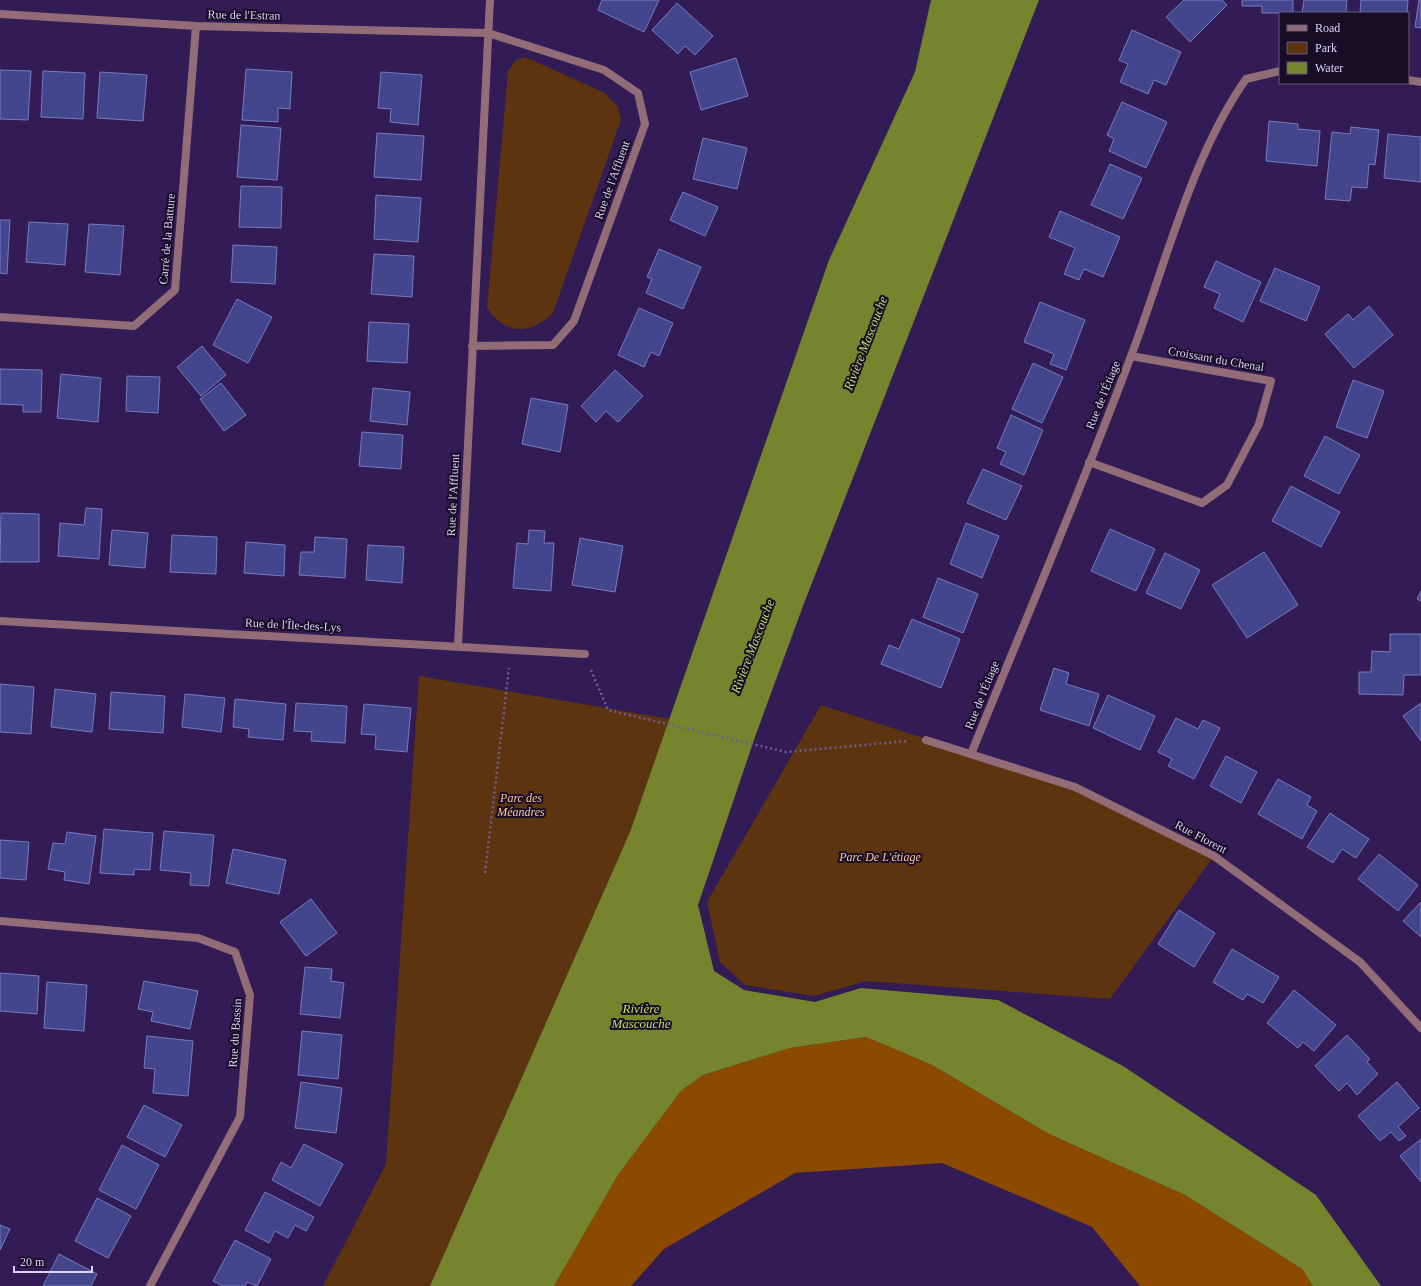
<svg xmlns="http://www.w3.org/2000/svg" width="1421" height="1286" viewBox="0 0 1421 1286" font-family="'Times New Roman',serif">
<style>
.green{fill:#5c3410}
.forest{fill:#8b4a00}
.water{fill:#76852d}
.building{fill:#44468d;stroke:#767cbf}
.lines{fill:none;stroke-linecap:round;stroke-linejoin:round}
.path{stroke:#715e91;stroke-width:2.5;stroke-dasharray:2 3;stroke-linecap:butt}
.street{stroke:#926c77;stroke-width:8}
.labels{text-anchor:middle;stroke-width:4;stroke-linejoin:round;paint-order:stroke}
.street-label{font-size:12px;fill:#dcd2f6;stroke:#170d27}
.park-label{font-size:12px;font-style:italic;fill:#ffc69b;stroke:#170d27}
.water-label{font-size:13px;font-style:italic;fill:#c3da66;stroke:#170d27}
</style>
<rect width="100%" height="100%" fill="#331b56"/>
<path class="green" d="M525,57L605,93L618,107L621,120L553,313C530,335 506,335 487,308L508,71L516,60Z
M419,676L670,719L630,832L430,1286H323L386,1164Z
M821,705L1075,787L1214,856L1110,999L866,981L814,996L745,985L720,962L707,902Z"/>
<path class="forest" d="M866,1037L932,1065L1049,1134L1185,1195L1302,1269L1313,1286H1140L1092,1227L942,1163L795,1173L664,1249L631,1286H554L618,1175L681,1091L703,1075L790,1048Z"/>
<path class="water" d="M931,0H1039L803,606L756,734L698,905L714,971L744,990L815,1002L861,988L998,1000L1123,1066L1316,1195L1381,1286H1313L1302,1269L1185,1195L1049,1134L932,1065L866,1037L790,1048L703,1075L681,1091L618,1175L554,1286H430L630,832L829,260L915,72Z"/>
<path class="building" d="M602,0H659L644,32L598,10Z
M1184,0H1222L1227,5L1190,42L1166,17Z
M1242,0H1293V13H1262V6H1242Z
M1304,0H1347L1346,13H1302Z
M1361,0H1408L1407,13H1360Z
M1419,0H1421V28L1415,27Z
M677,3L713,36L695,55L685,46L678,54L652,30Z
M1132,30L1181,52L1166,85L1154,80L1148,94L1120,82L1128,64L1119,60Z
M736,58L748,96L701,110L690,72Z
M246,69L292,72L290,109L278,108V122L242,120Z
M0,70L31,71L28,120L0,119Z
M43,71L85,73L83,119L41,117Z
M100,72L147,75L143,121L97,118Z
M381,72L422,75L418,125L390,122L391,109L378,108Z
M1122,102L1167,122L1146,168L1109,151L1114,139L1107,135Z
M1269,121L1298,124V129L1320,131L1317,166L1266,161Z
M241,125L281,128L277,180L237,177Z
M1351,127L1379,130L1375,165L1369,164L1367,188L1352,187L1350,201L1325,199L1332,132L1350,134Z
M377,133L424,136L421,180L374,177Z
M1388,134L1421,137V182L1384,178Z
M703,138L747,148L737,189L693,179Z
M1110,164L1142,178L1123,219L1091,205Z
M241,186L282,187L281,228L239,227Z
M683,192L718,207L705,236L670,220Z
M376,195L421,198L418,242L374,239Z
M1060,211L1120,237L1103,277L1084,269L1079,280L1064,274L1075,248L1049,237Z
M0,220H10L7,274L0,273Z
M29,222L68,224L65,265L26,262Z
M89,224L124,226L120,275L85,272Z
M233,245L277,247L275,284L231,282Z
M659,249L701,267L683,309L646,293L652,279L647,277Z
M374,254L414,256L412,297L371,294Z
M1216,261L1261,282L1243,322L1214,308L1220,294L1204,287Z
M1275,268L1320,287L1306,321L1260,301Z
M237,299L272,317L248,363L213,345Z
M1040,302L1085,320L1066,370L1050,364L1054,354L1024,342Z
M1369,306L1393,335L1354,368L1325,334L1348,314L1353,320Z
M639,308L673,323L659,356L651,352L644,367L618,355Z
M369,322L409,324L407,363L367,361Z
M202,346L226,375L201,396L177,367Z
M1033,363L1063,377L1042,423L1012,409Z
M0,369L42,370L41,412H23V405L0,404Z
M615,370L643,396L618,422L606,411L596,422L581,406Z
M61,374L101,378L98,422L57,418Z
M127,376L160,377L158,413L126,411Z
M1353,380L1384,391L1367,438L1336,427Z
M221,383L246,415L224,431L200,399Z
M373,388L410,392L407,425L370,421Z
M531,398L568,405L560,452L522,444Z
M1011,415L1043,430L1024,475L1000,464L1006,452L997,448Z
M362,432L403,435L401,469L359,466Z
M1325,436L1360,455L1339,494L1304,476Z
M983,469L1022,486L1006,520L967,503Z
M1291,486L1340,512L1321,547L1272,521Z
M86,508L102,509L99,559L58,556L60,523L84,525Z
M1,513L39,514V562H0Z
M966,523L999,536L982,578L950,564Z
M1110,529L1155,549L1136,591L1091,571Z
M112,530L148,533L145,568L109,565Z
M529,530L545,531L544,543H554L551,591L513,588L517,543L528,544Z
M172,535L217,537L216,574L170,572Z
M315,537L347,539L345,578L299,575L301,552H314Z
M580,538L623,546L615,592L572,585Z
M246,542L285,545L284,576L244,573Z
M368,545L404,547L402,583L366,580Z
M1264,552L1298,605L1247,638L1212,585Z
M1165,553L1200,570L1181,609L1146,593Z
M938,578L978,594L963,633L923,617Z
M1421,591V601L1417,599Z
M912,619L960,639L941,688L881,664L889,645L899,649Z
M1390,634H1421V675H1404L1403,695L1359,694V672H1371L1372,651L1390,652Z
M1054,668L1069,673L1066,684L1099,694L1089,726L1040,710Z
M0,684L34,687L31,734L0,732Z
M55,689L96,694L92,732L51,727Z
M111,692L165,696L163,733L109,729Z
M185,694L225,698L221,732L182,727Z
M1108,695L1155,716L1140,750L1093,728Z
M235,699L286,704L283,740L248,737L249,729L233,727Z
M296,703L347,706L345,743L311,741L312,732L294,731Z
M1421,703V741L1403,716Z
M364,704L411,708L407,752L375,749L376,735L361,734Z
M1176,718L1198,729L1203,720L1220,728L1194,779L1168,766L1172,759L1158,752Z
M1226,756L1257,772L1241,803L1210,786Z
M1278,779L1311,797L1307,805L1317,811L1302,839L1258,814Z
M1330,813L1369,839L1356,858L1342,849L1333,863L1307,847Z
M104,829L153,833L150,870L134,869V875L100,873Z
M164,831L214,835L209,886L190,885L191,873L160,870Z
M67,832L96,836L89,884L64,880L65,872L48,869L53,843L65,844Z
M0,840L29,842L26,880L0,878Z
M233,849L286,860L279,894L226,883Z
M1379,854L1418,885L1398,911L1358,879Z
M311,899L337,933L306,956L280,922Z
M1421,902V937L1403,921Z
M1179,910L1215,933L1194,967L1158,944Z
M1232,949L1279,977L1263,1003L1247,994L1243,1000L1213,982Z
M305,967L332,969L331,981L344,983L340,1018L300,1014Z
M0,973L39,976L37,1014L0,1011Z
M144,981L198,991L190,1029L151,1021L153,1012L138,1009Z
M47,982L87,985L84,1031L44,1028Z
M1294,990L1336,1025L1314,1051L1303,1042L1298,1048L1267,1023Z
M302,1031L342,1035L338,1079L298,1075Z
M1347,1035L1370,1059L1367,1062L1378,1074L1357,1095L1347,1083L1339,1091L1315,1066Z
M147,1036L193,1041L188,1096L153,1093L155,1069L144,1068Z
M301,1082L342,1088L336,1133L295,1128Z
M1397,1082L1419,1108L1398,1127L1406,1136L1399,1141L1391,1132L1380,1141L1358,1116Z
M144,1105L182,1125L165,1157L127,1137Z
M1421,1139V1182L1400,1156Z
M304,1144L343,1164L320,1206L272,1180L281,1162L291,1168Z
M122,1145L159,1165L136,1209L99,1190Z
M265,1192L314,1217L306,1231L295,1225L288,1238L275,1231L269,1243L245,1230Z
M97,1198L131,1216L108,1258L75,1241Z
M0,1225L10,1229L0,1250Z
M235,1240L271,1259L257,1286L247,1282L245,1286H223L213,1281Z
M59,1254L97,1274L91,1286H43Z"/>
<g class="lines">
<path class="path" d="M591,670L608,710L786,752L908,741
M485,873L509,668"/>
<path class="street" d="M0,14L196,26L488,33L604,70L638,93L645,124L574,321L553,345L472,346
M1408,80L1421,82
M0,317L134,326L175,290L196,26
M1089,462L1202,503L1227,485L1259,424L1271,381L1131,356
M0,621L585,654
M458,646L490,0
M926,740L1075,787L1214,856L1360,962L1421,1028
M971,754C1025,621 1081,490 1131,356C1165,267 1191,157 1246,79L1280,71
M0,921L198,938L235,952L250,995L240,1117L150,1286"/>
</g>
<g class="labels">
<g class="street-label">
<text transform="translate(244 15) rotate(1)" y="4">Rue de l'Estran</text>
<text transform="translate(612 180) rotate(-70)" y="4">Rue de l'Affluent</text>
<text transform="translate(167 239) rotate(-85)" y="4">Carré de la Batture</text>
<text transform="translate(1216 359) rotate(10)" y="4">Croissant du Chenal</text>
<text transform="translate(1103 395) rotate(-68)" y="4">Rue de l'Étiage</text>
<text transform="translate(453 495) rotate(-87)" y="4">Rue de l'Affluent</text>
<text transform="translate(293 625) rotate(3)" y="4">Rue de l'Île-des-Lys</text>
<text transform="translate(982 695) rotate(-68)" y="4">Rue de l'Étiage</text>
<text transform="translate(1201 837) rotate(28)" y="4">Rue Florent</text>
<text transform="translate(235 1033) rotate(-86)" y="4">Rue du Bassin</text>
</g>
<g class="park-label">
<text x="521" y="802">Parc des<tspan x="521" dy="14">Méandres</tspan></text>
<text x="880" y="861">Parc De L'étiage</text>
</g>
<g class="water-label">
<text transform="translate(865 343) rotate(-69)" y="5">Rivière Mascouche</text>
<text transform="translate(752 646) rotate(-69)" y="5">Rivière Mascouche</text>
<text x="641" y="1013">Rivière<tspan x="641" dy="15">Mascouche</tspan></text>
</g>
</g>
<rect x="1279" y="12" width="130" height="72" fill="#170d27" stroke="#665c7a"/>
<rect x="1287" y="25" width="20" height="6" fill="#926c77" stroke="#665c7a"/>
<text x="1315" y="32" font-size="12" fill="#dcd2f6">Road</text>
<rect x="1287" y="42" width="20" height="12" fill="#5c3410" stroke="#665c7a"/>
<text x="1315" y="52" font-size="12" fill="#dcd2f6">Park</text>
<rect x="1287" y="62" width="20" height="12" fill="#76852d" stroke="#665c7a"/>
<text x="1315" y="72" font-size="12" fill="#dcd2f6">Water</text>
<path d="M14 1266v6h78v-6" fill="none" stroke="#dcd2f6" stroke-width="2"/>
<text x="20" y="1266" font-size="12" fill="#dcd2f6" stroke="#170d27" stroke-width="3" paint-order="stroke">20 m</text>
</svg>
